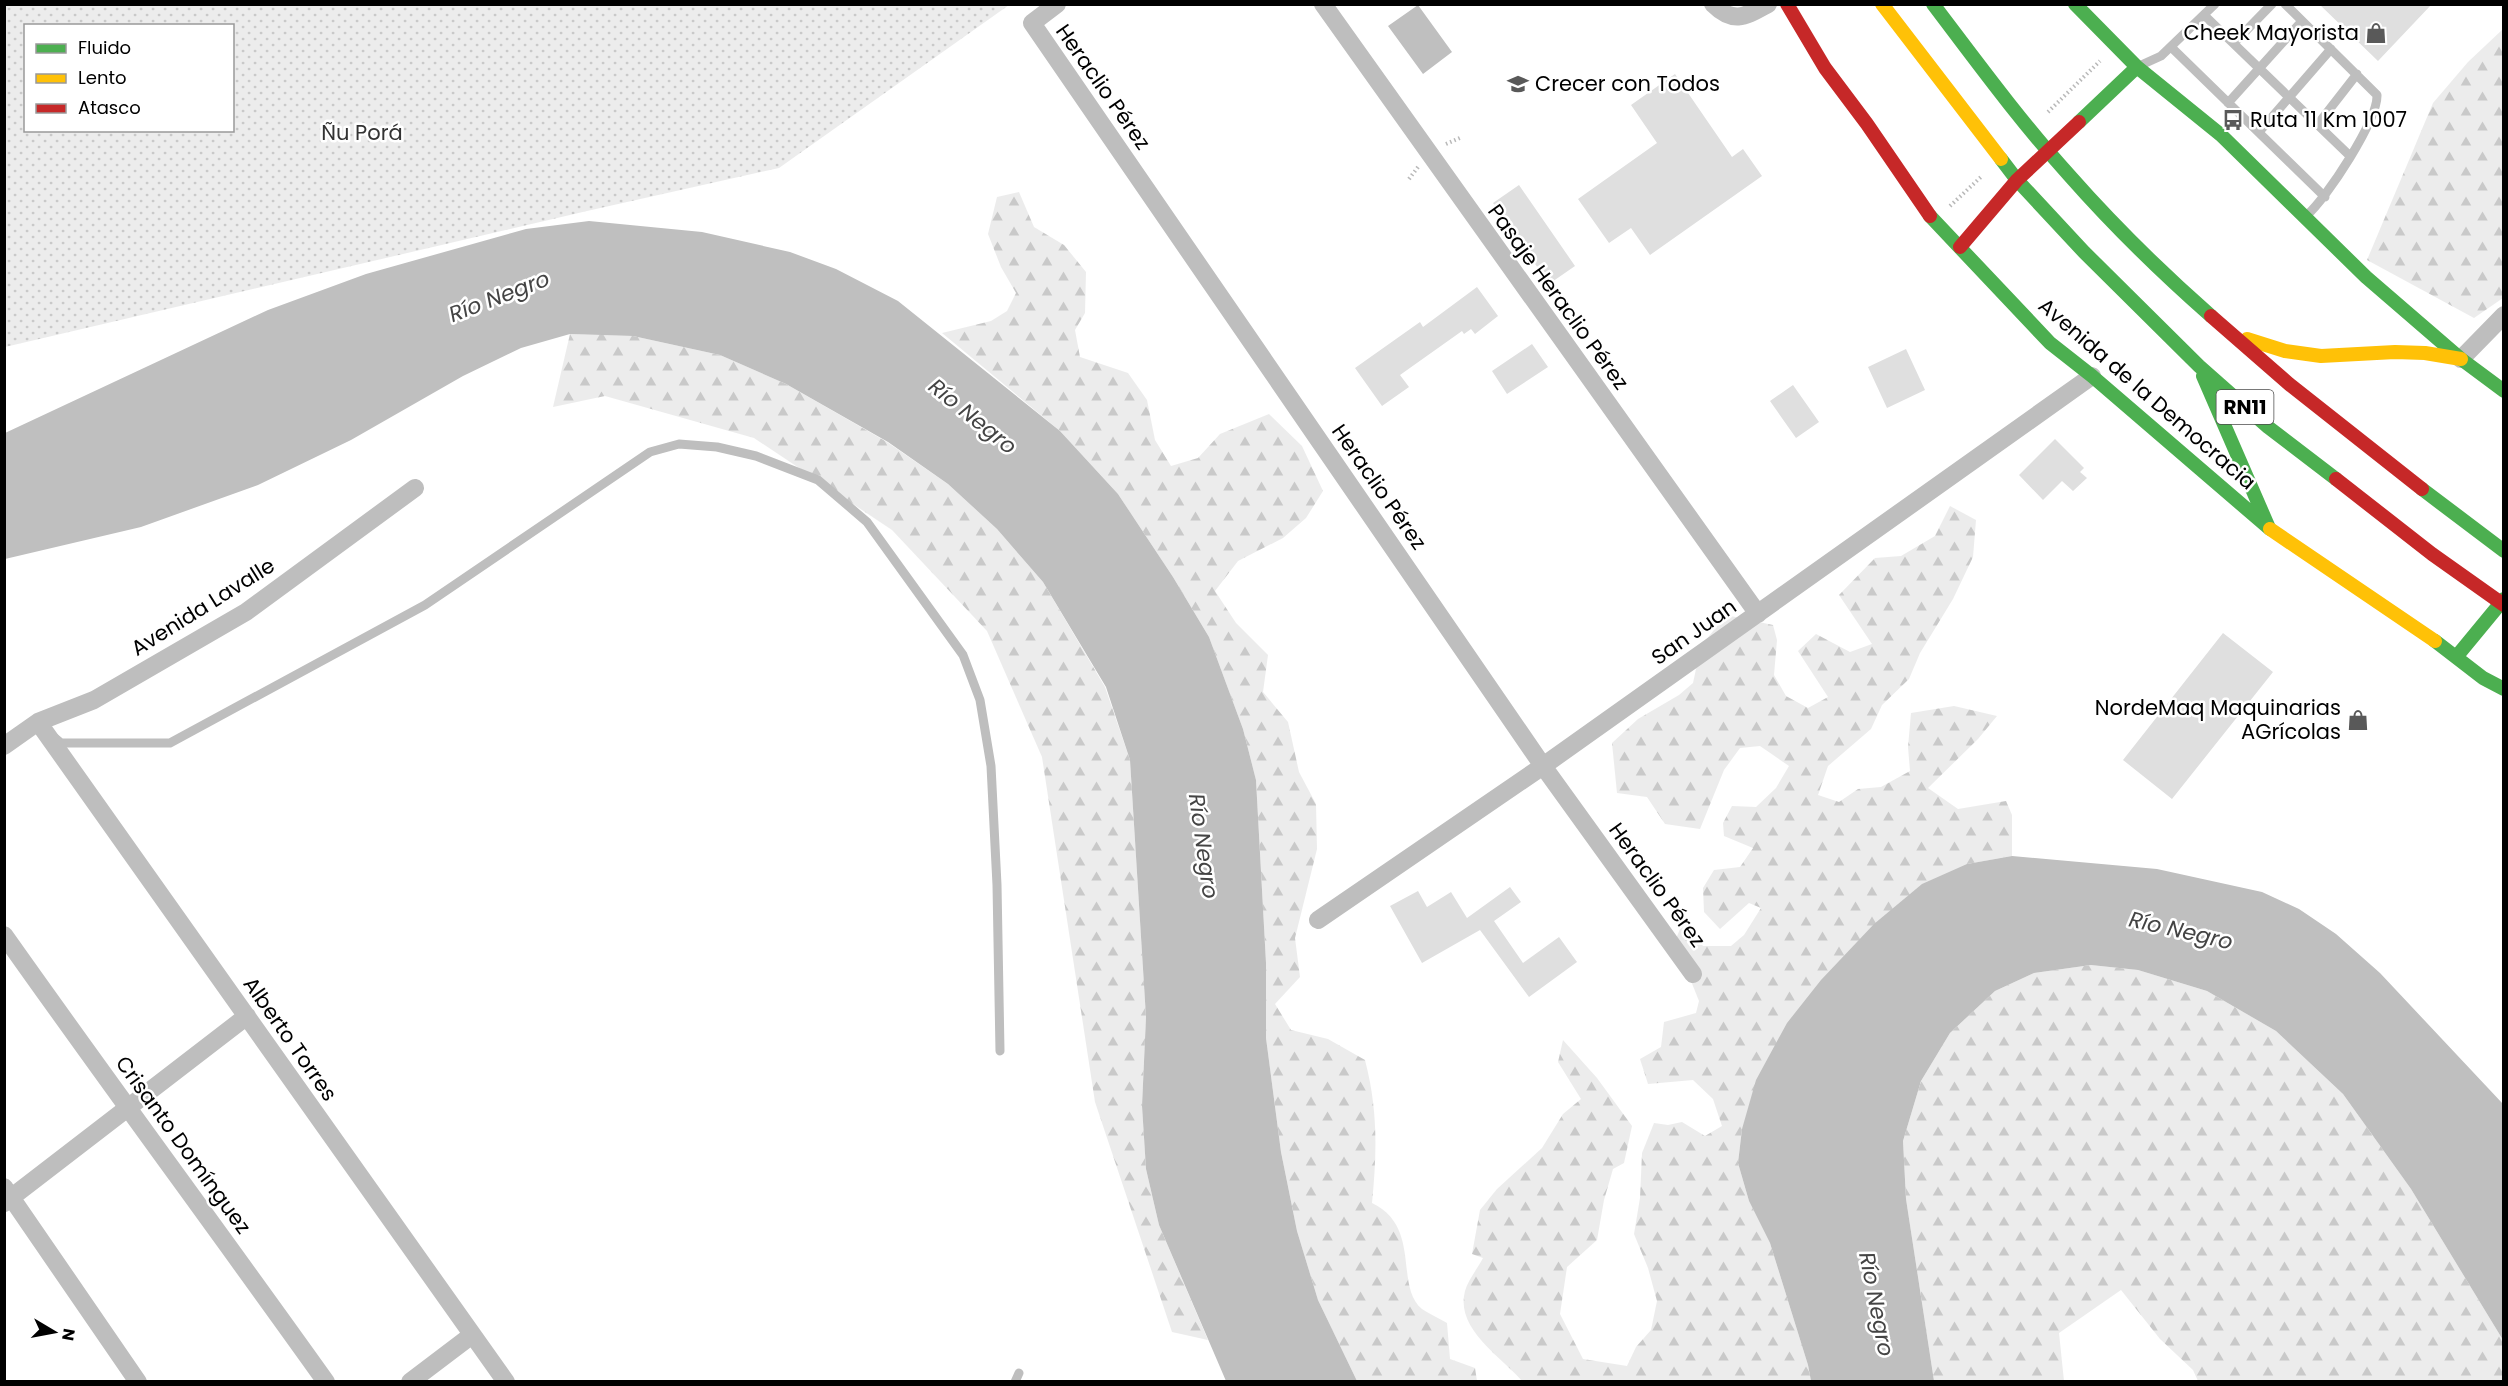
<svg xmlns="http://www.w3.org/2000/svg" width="2508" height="1386" viewBox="0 0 2508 1386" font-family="Poppins,sans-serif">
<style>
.forest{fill:url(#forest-firs)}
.park{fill:url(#park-dots);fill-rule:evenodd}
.water{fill:#bfbfbf}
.building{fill:#dfdfdf}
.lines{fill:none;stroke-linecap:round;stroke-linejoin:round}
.path{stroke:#b9b9b9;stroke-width:4;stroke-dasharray:1.5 3;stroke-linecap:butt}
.lane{stroke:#bebebe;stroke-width:9}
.street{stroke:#bebebe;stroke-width:18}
.fast{stroke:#4caf50;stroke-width:14}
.slow{stroke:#ffc107;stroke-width:14}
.jam{stroke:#c62828;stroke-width:14}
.labels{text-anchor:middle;stroke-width:5;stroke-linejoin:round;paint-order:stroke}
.shield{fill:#fff;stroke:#4c4c4c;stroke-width:1.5}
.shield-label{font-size:20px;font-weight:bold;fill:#000}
.poi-label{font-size:21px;fill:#000;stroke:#fff;text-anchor:end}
.street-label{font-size:21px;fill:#000;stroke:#fff}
.park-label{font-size:21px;fill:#333;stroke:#fff}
.water-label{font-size:22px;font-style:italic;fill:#444;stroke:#fff}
</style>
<defs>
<pattern id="forest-firs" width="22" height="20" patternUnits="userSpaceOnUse" patternTransform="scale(1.5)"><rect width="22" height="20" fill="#ececec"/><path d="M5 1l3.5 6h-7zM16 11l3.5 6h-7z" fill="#c9c9c9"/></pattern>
<pattern id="park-dots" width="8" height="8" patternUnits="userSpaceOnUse" patternTransform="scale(1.5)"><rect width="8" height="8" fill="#ececec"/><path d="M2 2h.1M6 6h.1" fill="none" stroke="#c9c9c9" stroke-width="1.8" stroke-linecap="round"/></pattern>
</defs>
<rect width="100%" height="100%" fill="#fff"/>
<path class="forest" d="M2503,29V298L2474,318L2367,260L2433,103L2468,62Z
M1019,192L1034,227L1064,245L1086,272L1085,313L1075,330L1080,357L1128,373L1147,400L1155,440L1171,466L1198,458L1220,434L1269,414L1302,446L1323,491L1306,518L1283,538L1238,561L1215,591L1236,623L1268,655L1263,692L1288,722L1299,772L1316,804L1317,849L1295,938L1300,977L1275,1004L1291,1030L1328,1039L1365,1060C1378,1110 1377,1152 1372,1203C1422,1227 1394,1286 1422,1309C1429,1314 1439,1318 1447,1323L1450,1359L1475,1368L1477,1381H1357L1318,1300L1297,1231L1281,1152L1266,1038V963L1256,780L1243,729L1209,637L1173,577L1118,494L1060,431L942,333L991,321L1007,311L1016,293L1001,267L988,234L997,197Z
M570,334L633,336L720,355L786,384L887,442L948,484L997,529L1043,582L1105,687L1130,760L1146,1017L1142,1106L1146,1169L1159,1225L1208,1340L1172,1332L1095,1102L1042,757L987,631L892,530L754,438L605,396L553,407Z
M1950,506L1976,520L1973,557L1953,599L1920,653L1909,679L1882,705L1871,729L1828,766L1818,795L1839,802L1858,789L1881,787L1910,771L1908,747L1911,713L1954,706L1997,716L1978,739L1928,788L1958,809L2006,801L2012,815V856L1967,864L1742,1129L1738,1163L1749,1201L1770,1243L1808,1365L1811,1381H1522C1501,1356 1455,1329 1465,1291C1468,1280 1478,1268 1483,1258L1472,1254L1480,1210L1497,1189L1542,1148L1563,1114L1581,1099L1558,1062L1563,1040L1597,1078L1632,1126L1624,1163L1613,1169L1604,1200L1597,1240L1567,1267L1560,1314L1583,1359L1627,1366L1636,1347L1651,1330L1657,1301L1648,1268L1634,1234L1640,1198L1642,1153L1654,1123L1668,1125L1682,1122L1705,1136L1722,1126L1713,1099L1693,1080L1648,1084L1640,1059L1661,1047L1664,1022L1696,1013L1699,1001L1675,941L1683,922L1703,946H1731L1744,935L1761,908L1749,903L1720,929L1704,912L1703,888L1714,870L1740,867L1753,848L1724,836L1723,823L1732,806L1756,807L1776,788L1789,766L1760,746L1740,748L1724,770L1700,829L1665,824L1647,797L1617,793L1612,743L1638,719L1679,695L1693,683L1701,646L1726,615L1773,625L1777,640L1774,675L1786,696L1808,708L1828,697L1798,651L1816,634L1850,652L1872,644L1839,595L1875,558L1901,556L1935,536Z
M2091,965L2138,970L2207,991L2276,1031L2343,1094L2411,1189L2503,1340V1381H2198L2193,1370L2160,1339L2121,1290L2059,1333L2064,1381H1934L1906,1199L1903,1141L1921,1081L1950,1033L1995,991L2034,973Z"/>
<path class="park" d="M4,5L5,4L1009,5L779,168L587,211L5,347ZM26,26H232V130H26Z"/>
<path class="water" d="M1418,5L1452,52L1423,74L1388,26Z
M589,221L702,232L790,252L836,269L898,301L1060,431L1118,494L1173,577L1209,637L1243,729L1256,780L1266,963V1038L1281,1152L1297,1231L1318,1300L1357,1381H1226L1159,1225L1146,1169L1142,1106L1146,1017L1130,760L1106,687L1043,582L997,529L948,484L888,442L786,384L720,355L633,336L570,334L521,348L463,376L351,440L258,485L141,527L5,559V433L268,310L366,274L526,229Z
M2012,856L2157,869L2262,892L2299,909L2336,934L2380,973L2503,1104V1340L2411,1189L2343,1094L2276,1031L2207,991L2138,970L2091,965L2034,973L1995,991L1950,1033L1921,1081L1903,1141L1906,1199L1934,1381H1811L1808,1365L1770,1243L1749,1201L1738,1163L1742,1129L1756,1080L1787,1023L1821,980L1874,924L1922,884L1967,864Z"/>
<path class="building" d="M2319,4H2432L2378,61Z
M1675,74L1732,157L1743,149L1762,176L1650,255L1631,228L1609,243L1578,199L1657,143L1631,105Z
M1519,185L1575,266L1549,284L1493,203Z
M1477,287L1498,316L1475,334L1471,329L1464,334L1462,331L1400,375L1409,387L1382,406L1355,368L1420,322L1423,327Z
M1532,344L1548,367L1507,394L1492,371Z
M1906,349L1925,390L1887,408L1868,367Z
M1793,385L1819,422L1796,438L1770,401Z
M2055,439L2084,468L2080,472L2087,478L2073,491L2062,481L2043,500L2019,475Z
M2223,633L2273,672L2172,799L2123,760Z
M1510,887L1521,902L1494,921L1523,963L1559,937L1577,962L1529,997L1480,930L1422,963L1390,906L1418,891L1427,907L1451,892L1467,918Z"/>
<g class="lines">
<path class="path" d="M2048,112L2100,61
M1446,144L1462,137
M1409,179L1418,167
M1950,206L1982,176"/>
<path class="lane" d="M2285,4L2377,95C2378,120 2326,199 2307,215
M2204,15L2350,156
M2235,42L2272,4
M2171,47L2325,197
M2139,66L2161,56L2215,4
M2228,103L2302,21
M2318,124L2357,74
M2259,132L2331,49
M55,738L61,743H170L425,605L650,452L679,444L717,447L756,456L818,480L867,522L963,655L980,700L991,766L997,885L1000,1051
M1015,1382L1019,1373"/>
<path class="street" d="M1057,4L1032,23L1543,766L1693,974
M1323,4L1758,614
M1713,4C1734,25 1746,16 1768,4
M2461,359L2504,315
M38,722L506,1382
M4,746L38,722L94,700L246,612L415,488
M1318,920L1543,766L2092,376
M4,935C110,1085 219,1232 326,1382
M4,1187L138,1382
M4,1203L247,1016
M410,1382L472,1335"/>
<path class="fast" d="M1933,4C1977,62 2020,121 2069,175C2113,225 2161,272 2211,316
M2075,4L2137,67L2221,135L2366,277L2461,359L2504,391
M2079,122L2137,67
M2001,159L2017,180L2084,252L2199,366L2268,427L2336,479
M1930,216L2050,343L2092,376L2270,529
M2203,376L2269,528
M2422,489L2504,551
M2435,641L2483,678L2504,689
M2457,656L2504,599"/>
<path class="slow" d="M1882,4L2001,159
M2247,339L2285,351L2321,356L2395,352L2425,353L2461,359
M2270,529L2435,641"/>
<path class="jam" d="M1787,4L1825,68L1867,124L1930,216
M1960,247L2017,180L2079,122
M2211,316L2289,384L2422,489
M2336,479L2432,554L2504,605"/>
</g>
<defs>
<symbol id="shop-bare" viewBox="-9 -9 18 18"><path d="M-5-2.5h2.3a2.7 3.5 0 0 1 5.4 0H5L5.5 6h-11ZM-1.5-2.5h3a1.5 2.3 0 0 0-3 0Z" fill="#595959" stroke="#fff" stroke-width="2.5" paint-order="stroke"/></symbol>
<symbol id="school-bare" viewBox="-9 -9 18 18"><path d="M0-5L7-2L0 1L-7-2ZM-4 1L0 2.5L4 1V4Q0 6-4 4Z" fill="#595959" stroke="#fff" stroke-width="2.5" paint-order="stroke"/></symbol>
<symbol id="bus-bare" viewBox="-9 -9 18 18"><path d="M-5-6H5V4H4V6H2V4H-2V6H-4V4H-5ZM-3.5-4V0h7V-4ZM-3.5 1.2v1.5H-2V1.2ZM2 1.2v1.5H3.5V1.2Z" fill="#595959" stroke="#fff" stroke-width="2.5" paint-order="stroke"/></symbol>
</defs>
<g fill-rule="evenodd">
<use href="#shop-bare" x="2361" y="18" width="30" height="30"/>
<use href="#school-bare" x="1503" y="69" width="30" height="30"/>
<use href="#bus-bare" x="2218" y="105" width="30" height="30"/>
<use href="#shop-bare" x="2343" y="705" width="30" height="30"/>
</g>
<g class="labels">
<rect class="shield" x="2216.5" y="390" width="57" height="34" rx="4.5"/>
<g class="shield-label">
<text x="2245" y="414">RN11</text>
</g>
<g class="poi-label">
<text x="2359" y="40">Cheek Mayorista</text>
<text x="1535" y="91" text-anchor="start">Crecer con Todos</text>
<text x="2250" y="127" text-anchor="start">Ruta 11 Km 1007</text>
<text x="2341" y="715">NordeMaq Maquinarias<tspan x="2341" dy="24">AGrícolas</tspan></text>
</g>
<g class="street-label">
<text transform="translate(1103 87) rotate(55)" y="7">Heraclio Pérez</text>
<text transform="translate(1558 297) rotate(54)" y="7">Pasaje Heraclio Pérez</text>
<text transform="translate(2147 394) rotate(41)" y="7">Avenida de la Democracia</text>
<text transform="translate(1379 487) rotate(55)" y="7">Heraclio Pérez</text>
<text transform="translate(203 607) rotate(-32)" y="7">Avenida Lavalle</text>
<text transform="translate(1694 632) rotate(-35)" y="7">San Juan</text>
<text transform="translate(1657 885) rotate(54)" y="7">Heraclio Pérez</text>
<text transform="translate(290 1039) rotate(55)" y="7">Alberto Torres</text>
<text transform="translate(183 1145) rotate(54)" y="7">Crisanto Domínguez</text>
</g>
<g class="park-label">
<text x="362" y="140">Ñu Porá</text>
</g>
<g class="water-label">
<text transform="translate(499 296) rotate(-21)" y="8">Río Negro</text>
<text transform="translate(973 416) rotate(39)" y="8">Río Negro</text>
<text transform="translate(1204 846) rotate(82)" y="8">Río Negro</text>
<text transform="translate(2181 930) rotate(13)" y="8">Río Negro</text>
<text transform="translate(1877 1304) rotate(79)" y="8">Río Negro</text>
</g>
</g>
<rect width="2508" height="1386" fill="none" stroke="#000000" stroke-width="12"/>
<rect x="24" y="24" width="210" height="108" fill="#ffffff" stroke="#999999" stroke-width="1.5"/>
<rect x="36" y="44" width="30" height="9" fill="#4caf50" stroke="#999999" stroke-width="1.5"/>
<text x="78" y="54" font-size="18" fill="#000000">Fluido</text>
<rect x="36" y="74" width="30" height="9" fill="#ffc107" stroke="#999999" stroke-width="1.5"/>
<text x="78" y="84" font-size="18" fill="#000000">Lento</text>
<rect x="36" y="104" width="30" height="9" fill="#c62828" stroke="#999999" stroke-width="1.5"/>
<text x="78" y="114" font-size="18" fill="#000000">Atasco</text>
<g transform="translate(54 1332) rotate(100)" stroke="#ffffff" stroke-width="4.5" paint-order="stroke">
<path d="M0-4.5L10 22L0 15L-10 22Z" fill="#000000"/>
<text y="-9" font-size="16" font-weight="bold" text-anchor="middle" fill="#000000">N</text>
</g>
</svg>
